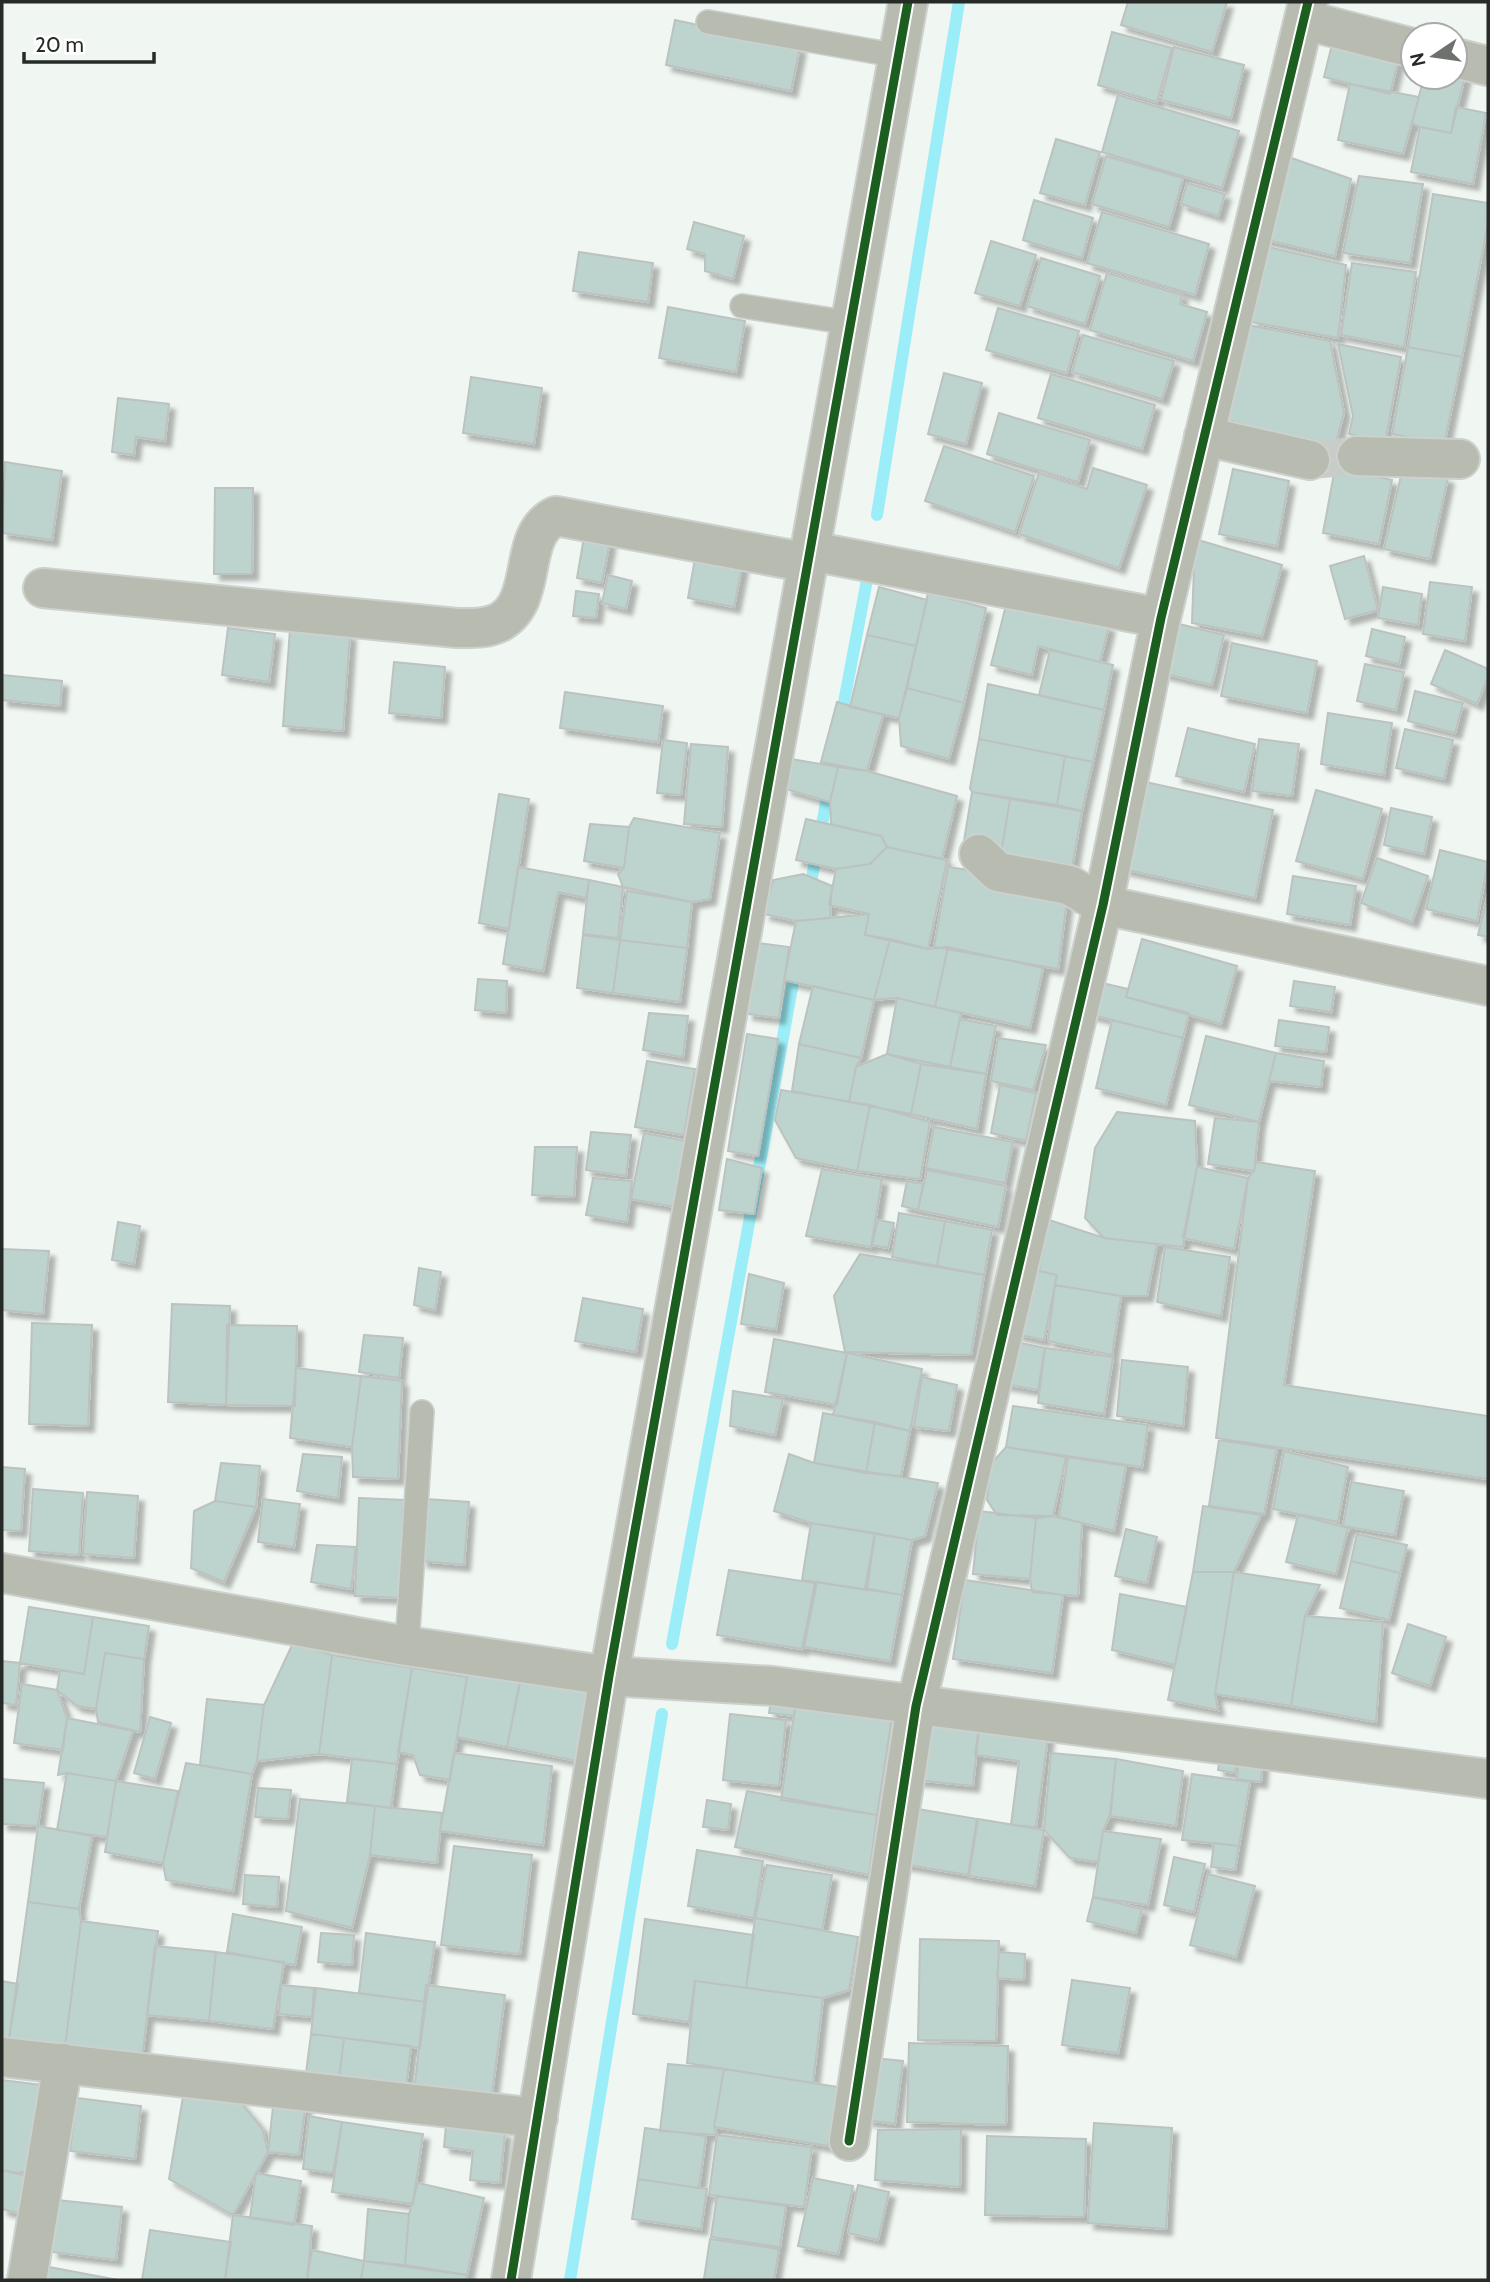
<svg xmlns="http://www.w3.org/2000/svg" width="1490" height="2282" viewBox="0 0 1490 2282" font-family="Cabin,sans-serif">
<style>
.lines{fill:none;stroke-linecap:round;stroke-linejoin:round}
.stream{stroke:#9bedf7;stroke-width:12}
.building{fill:#bdd4ce;stroke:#bcc2bf;stroke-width:2;filter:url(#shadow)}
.minor-tunnel{stroke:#c8cdc9;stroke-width:38;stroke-dasharray:38 19;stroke-linecap:butt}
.service-casing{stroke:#cdd1ce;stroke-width:26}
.minor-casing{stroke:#cdd1ce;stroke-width:42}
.tertiary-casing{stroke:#cdd1ce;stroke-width:42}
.service{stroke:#b8bbb0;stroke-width:23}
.minor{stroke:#b8bbb0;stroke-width:38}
.tertiary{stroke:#b8bbb0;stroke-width:38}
.cycleway-casing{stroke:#fff;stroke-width:13}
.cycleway{stroke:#1b5e20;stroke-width:9}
</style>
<defs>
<filter id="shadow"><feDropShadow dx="6" dy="6" stdDeviation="2" flood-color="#0004"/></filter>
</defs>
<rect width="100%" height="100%" fill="#f0f6f1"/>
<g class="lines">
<path class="stream" d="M877,515L959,2
M841,718L867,580
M809,893L829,787
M672,1644L796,966
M570,2280L662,1714"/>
</g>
<path class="building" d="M1128,2H1227L1212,52L1121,25Z
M675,20L800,47L791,91L666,65Z
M1336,28L1402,45L1390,94L1324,77Z
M1112,32L1172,48L1157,102L1098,85Z
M1174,47L1244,65L1231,118L1161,100Z
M1468,64L1451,133L1420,127L1412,123L1424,77H1455Z
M1350,84L1419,97L1403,154L1338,140Z
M1118,95L1239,131L1222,188L1102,152Z
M1456,107L1486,113L1473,184L1411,172L1420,127L1451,133Z
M1056,139L1100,152L1085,205L1040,193Z
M1280,154L1351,179L1335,256L1258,238Z
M1106,156L1183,178L1169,227L1092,204Z
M1359,176L1423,184L1410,263L1343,253Z
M1187,183L1225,194L1218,216L1181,204Z
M1433,194L1488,203V223L1462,357L1408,347Z
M1034,200L1093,218L1082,258L1023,240Z
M1102,212L1209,244L1195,295L1087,263Z
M694,222L744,236L733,279L705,271V254L687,249Z
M991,241L1036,255L1020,306L975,293Z
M1268,247L1346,265L1338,338L1251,322Z
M579,252L653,263L648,302L573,291Z
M1041,258L1100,276L1085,324L1027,306Z
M1352,263L1416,272L1404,347L1341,335Z
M1107,273L1182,295L1180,304L1207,312L1193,361L1090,330Z
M668,307L745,321L736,372L659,358Z
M998,308L1079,331L1067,373L986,350Z
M1243,324L1330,341L1344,413L1334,449L1216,417Z
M1083,335L1174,361L1162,399L1072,372Z
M1338,344L1401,357L1385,443L1349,434L1353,416Z
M1408,347L1462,357L1444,445L1392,434Z
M944,373L982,383L966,444L928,434Z
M1051,374L1155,405L1142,449L1038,418Z
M471,377L542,388L534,444L463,433Z
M118,398L169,404L165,441L136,437L134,455L112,452Z
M999,413L1090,440L1078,482L987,454Z
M944,446L1034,476L1015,532L925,501Z
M5,462L62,471L52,540L2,533Z
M1403,467L1448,478L1430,559L1384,549Z
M1093,468L1147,485L1119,568L1019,534L1039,473L1087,489Z
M1335,468L1392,480L1379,544L1323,533Z
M1233,469L1289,481L1277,546L1219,534Z
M215,488H253L252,574H214Z
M584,537L610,541L602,583L577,578Z
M1195,539L1282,565L1262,636L1192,623Z
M696,553L743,562L734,607L688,598Z
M1364,556L1378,610L1345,619L1330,566Z
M608,575L632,581L626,609L602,603Z
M1430,582L1472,587L1465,641L1423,634Z
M879,587L927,600L916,646L867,635Z
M1383,587L1422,594L1418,625L1378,618Z
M576,591L599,594L596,618L573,616Z
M928,593L986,608L964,703L907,688Z
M1007,601L1109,626L1100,662L1038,646L1032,675L991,665Z
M1175,623L1224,635L1212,685L1162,673Z
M228,628L275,634L269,682L222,675Z
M290,629L350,634L343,731L283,726Z
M1372,629L1405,637L1399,664L1366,656Z
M867,635L916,646L899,718L850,707Z
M1232,643L1317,661L1307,713L1221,696Z
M1050,650L1113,665L1104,710L1039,695Z
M1445,650L1488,669V677L1477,704L1431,684Z
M394,662L445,667L441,718L389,713Z
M1365,664L1404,672L1396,710L1357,701Z
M2,675L62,681L60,706L2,700Z
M988,684L1104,710L1093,762L979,739Z
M907,688L964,703L949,759L901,746L899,718Z
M1415,691L1463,703L1455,733L1408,721Z
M565,692L663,706L658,742L560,728Z
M837,702L883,715L867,771L821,762Z
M1328,713L1392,723L1384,775L1321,764Z
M1188,728L1255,744L1244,792L1176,776Z
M1405,729L1453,740L1444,779L1396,768Z
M979,739L1065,756L1057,805L972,792L970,788Z
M1259,739L1299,744L1292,796L1252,791Z
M663,740L687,743L681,795L657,793Z
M691,744L728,747L722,827L684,824Z
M1065,756L1093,762L1082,811L1057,805Z
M791,759L838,767L830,802L786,789Z
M838,767L867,771L957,796L942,859L887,847L881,836L831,824L830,802Z
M1141,781L1273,810L1255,898L1123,869Z
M1316,790L1382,809L1363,879L1296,861Z
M972,792L1010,799L1001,854L963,847Z
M499,794L529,799L509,929L479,923Z
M1010,799L1082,811L1069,885L998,872Z
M1391,808L1432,817L1424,854L1384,845Z
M634,818L720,833L710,899L692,902L623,887L618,874L624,868L629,827Z
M806,819L881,836L887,847L870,864L836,869L796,860Z
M590,824L629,827L624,868L584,861Z
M887,847L947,860L928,949L865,935L869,914L829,905L836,869L870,864Z
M1440,850L1488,862L1477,921L1426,909Z
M1377,858L1428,876L1412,922L1361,903Z
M518,867L589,880L586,898L558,892L543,971L503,964Z
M948,867L1069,885L1058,969L934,947Z
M803,874L832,886L830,918L796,921L764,914L773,880Z
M1293,876L1356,886L1350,925L1287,914Z
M589,880L623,887L618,938L583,934Z
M627,891L692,902L687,948L620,940Z
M1488,894V937L1478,935Z
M869,914L865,935L890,939L874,1000L784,980L796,921Z
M583,935L620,940L613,993L577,988Z
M890,939L928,949L948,947L935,1007L897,998L874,1000Z
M1142,939L1237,966L1221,1024L1126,997Z
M620,940L687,948L680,1002L613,993Z
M758,943L789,947L779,1018L747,1014Z
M948,947L1043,968L1030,1028L935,1007Z
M478,979L507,981L506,1013L475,1010Z
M1294,981L1335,987L1331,1012L1290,1006Z
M1098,982L1128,989L1126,997L1189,1013L1183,1038L1089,1014Z
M813,986L874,1000L861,1058L799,1044Z
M897,998L961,1013L950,1067L887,1054Z
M649,1013L688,1016L683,1057L643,1050Z
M960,1019L996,1026L986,1074L950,1067Z
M1112,1020L1183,1038L1166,1105L1096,1088Z
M1279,1020L1329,1027L1326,1052L1275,1046Z
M747,1034L778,1039L758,1156L728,1151Z
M1206,1036L1276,1053L1259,1122L1189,1105Z
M998,1038L1046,1045L1033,1090L991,1081Z
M799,1044L861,1058L856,1067L849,1102L792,1091Z
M1276,1053L1324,1061L1321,1087L1269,1081Z
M887,1054L921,1064L911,1114L849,1102L856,1067Z
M647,1061L695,1069L684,1135L635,1127Z
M921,1064L986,1074L977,1129L911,1114Z
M1000,1085L1036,1093L1026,1141L991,1133Z
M781,1090L870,1105L857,1171L796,1158L775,1120Z
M870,1105L930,1122L920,1179L857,1171Z
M1117,1112L1195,1121L1197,1167L1183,1247L1104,1238L1085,1218L1095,1148Z
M1215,1118L1259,1122L1254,1171L1208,1164Z
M934,1127L1013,1142L1005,1183L926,1168Z
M591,1132L631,1135L626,1176L586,1170Z
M644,1133L691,1142L680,1208L631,1199Z
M535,1147H577L574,1197L532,1195Z
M727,1159L762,1168L754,1214L719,1210Z
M1256,1162L1315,1171L1284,1385L1488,1416V1479L1216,1438L1248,1178L1254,1171Z
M1197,1167L1248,1178L1234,1249L1183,1238Z
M822,1169L882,1179L871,1247L806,1236Z
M927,1170L1006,1186L998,1227L918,1210Z
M593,1178L632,1181L627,1222L586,1215Z
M907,1181L923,1184L918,1210L902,1206Z
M899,1213L945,1221L937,1266L892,1257Z
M878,1220L894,1223L888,1248L872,1245Z
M1049,1220L1104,1238L1157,1244L1147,1296H1121L1055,1285L1057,1275L1039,1271Z
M945,1221L992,1230L984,1275L937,1266Z
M118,1222L140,1226L134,1264L112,1260Z
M1165,1247L1230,1257L1221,1316L1157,1302Z
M2,1249L49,1251L43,1314L2,1310Z
M860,1254L984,1275L971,1355L845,1352L834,1296Z
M419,1268L441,1272L435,1310L414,1305Z
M1029,1269L1057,1275L1044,1340L1016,1334Z
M749,1274L784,1283L776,1329L741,1324Z
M1055,1285L1121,1296L1112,1355L1048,1341Z
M583,1298L643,1309L636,1352L575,1341Z
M172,1304L230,1306L226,1405L168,1402Z
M32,1323L92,1325L88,1426L29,1424Z
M227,1325L297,1326L295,1406L226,1405Z
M364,1335L403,1338L399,1378L359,1372Z
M774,1339L847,1353L837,1405L765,1392Z
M1011,1341L1045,1348L1038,1390L1004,1384Z
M1045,1348L1113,1357L1104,1414L1038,1403Z
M847,1353L922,1369L910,1431L833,1415Z
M1122,1360L1188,1367L1183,1426L1117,1416Z
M296,1368L361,1376L352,1447L290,1438Z
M361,1376L402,1381L398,1479L353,1477L352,1447Z
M922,1377L957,1385L949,1431L914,1427Z
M733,1391L783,1399L775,1435L730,1426Z
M1013,1406L1148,1425L1142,1467L1006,1447Z
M823,1413L875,1422L866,1473L814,1463Z
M875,1422L910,1431L901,1476L866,1473Z
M1219,1440L1277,1449L1264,1514L1209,1506Z
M1006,1447L1066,1457L1053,1516L997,1515L987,1500L991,1464Z
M1284,1451L1348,1467L1338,1522L1273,1509Z
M303,1454L342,1457L338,1498L297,1491Z
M789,1454L814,1463L938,1483L925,1536L912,1540L811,1523L774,1511Z
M1068,1457L1126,1466L1114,1531L1059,1517Z
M221,1463L260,1466L256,1507L215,1501Z
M2,1467L25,1469L21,1531L2,1530Z
M1351,1482L1404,1491L1395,1535L1343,1526Z
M33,1489L83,1493L79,1555L29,1551Z
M87,1492L138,1496L134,1558L83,1554Z
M359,1498L404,1500L400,1598L355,1596Z
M263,1499L300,1504L294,1547L258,1542Z
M426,1499L469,1502L464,1565L421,1561Z
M215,1501L256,1507L224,1582L191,1568L194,1511Z
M1203,1506L1261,1515L1234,1572H1193Z
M979,1511L1036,1518L1030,1579L973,1574Z
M1298,1515L1348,1528L1336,1574L1286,1562Z
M1053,1516L1082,1523L1078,1596L1032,1592L1030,1579L1036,1518Z
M811,1523L875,1533L867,1590L802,1580Z
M1126,1529L1157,1537L1147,1583L1115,1576Z
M875,1533L912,1540L902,1595L865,1588Z
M1357,1534L1407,1545L1400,1573L1351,1561Z
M317,1545L356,1547L351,1589L311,1582Z
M1351,1561L1400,1573L1389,1620L1340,1608Z
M729,1570L815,1583L802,1649L717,1635Z
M1193,1572H1234L1215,1694L1218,1710L1168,1700Z
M1234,1572L1320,1585L1305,1616L1291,1706L1215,1694Z
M965,1580L1063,1595L1052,1673L953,1659Z
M817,1582L902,1595L890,1661L804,1647Z
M1120,1594L1187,1607L1175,1665L1112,1650Z
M29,1607L93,1617L84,1674L20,1663Z
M1305,1616L1383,1622L1376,1722L1291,1706Z
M93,1617L149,1626L144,1659L105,1653L96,1709L77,1706L57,1690L60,1670L84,1674Z
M1408,1624L1446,1637L1430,1686L1392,1673Z
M293,1643L332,1655L319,1754L257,1761L264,1705Z
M105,1653L144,1659L140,1732L98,1722L96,1709Z
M332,1655L412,1668L397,1764L319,1754Z
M2,1661L20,1663L16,1705L2,1703Z
M523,1665L591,1676L577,1761L507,1747Z
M412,1668L467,1677L450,1780L420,1775L413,1755L398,1752Z
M472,1668L521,1678L507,1747L457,1737L467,1677Z
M22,1684L57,1690L67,1718L63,1750L14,1743Z
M773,1686L798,1689L794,1716L769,1713Z
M798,1689L894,1704L877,1815L781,1800Z
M207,1699L264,1705L257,1761L252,1774L200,1765Z
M730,1714L786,1720L779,1786L723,1780Z
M923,1714L980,1720L973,1786L916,1780Z
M150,1717L171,1723L155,1779L134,1773Z
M67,1718L133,1731L116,1781L67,1773L58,1775Z
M980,1720L1049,1729L1036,1827L1011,1825L1019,1761L975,1755Z
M1222,1744L1240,1747L1235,1773L1218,1770Z
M454,1753L552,1766L543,1845L440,1831Z
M1051,1753L1116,1759L1111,1812L1103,1831L1098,1862L1070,1858L1044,1830Z
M1239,1755L1263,1758L1261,1782L1237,1779Z
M352,1759L397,1764L391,1808L347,1802Z
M1116,1759L1183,1771L1176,1826L1110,1816Z
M186,1763L252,1774L233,1891L166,1880L163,1863Z
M67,1773L116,1781L107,1837L57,1830Z
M1192,1774L1250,1782L1239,1846L1182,1840Z
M2,1779L44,1783L38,1826L2,1824Z
M116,1781L178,1791L163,1863L105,1852Z
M258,1788L291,1790L288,1819L255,1817Z
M747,1791L877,1815L869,1875L735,1847Z
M300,1799L375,1806L370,1855L352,1928L286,1911Z
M707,1800L731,1804L728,1830L703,1827Z
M375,1806L442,1813L437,1863L370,1855Z
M912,1808L977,1819L968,1875L903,1864Z
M978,1819L1044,1830L1035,1886L969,1876Z
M38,1826L92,1836L79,1909L28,1902Z
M1103,1831L1161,1839L1148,1905L1093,1897Z
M1214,1843L1239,1846L1235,1870L1211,1867Z
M454,1846L532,1855L520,1954L441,1945Z
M697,1850L763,1861L754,1918L688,1906Z
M1174,1857L1205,1864L1194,1912L1164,1905Z
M767,1865L832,1875L822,1930L755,1918Z
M1208,1874L1255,1886L1236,1957L1190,1945Z
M245,1875L279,1877L277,1907L243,1904Z
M1093,1897L1142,1909L1136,1933L1087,1921Z
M28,1902L79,1909L81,1921L65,2047L9,2039Z
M233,1914L302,1927L295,1965L227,1952Z
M755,1918L858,1937L849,1990L823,1998L746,1988Z
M645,1919L754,1935L746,1988L695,1981L689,2022L633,2014Z
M81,1921L158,1931L142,2058L65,2047Z
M321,1933L354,1935L352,1965L318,1962Z
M366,1933L435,1942L426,2002L359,1993Z
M920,1939L999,1941L996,2041L918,2040Z
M155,1946L216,1952L209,2021L147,2015Z
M216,1952L284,1962L273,2029L209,2021Z
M999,1952L1025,1954L1024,1980L997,1978Z
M1072,1980L1130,1988L1118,2053L1062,2045Z
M2,1981L18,1984L9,2039L2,2037Z
M695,1981L823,1998L813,2083L687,2063Z
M281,1985L314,1988L312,2017L279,2014Z
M426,1985L505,1995L492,2094L415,2084Z
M316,1988L426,2002L420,2048L311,2034Z
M311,2034L344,2038L339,2078L306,2073Z
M344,2038L411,2046L406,2088L339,2078Z
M909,2043L1008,2046L1006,2125L907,2122Z
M874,2058L903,2061L895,2124L866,2120Z
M668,2064L724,2069L714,2127L717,2135L660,2131Z
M724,2069L838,2087L828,2146L714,2127Z
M2,2080L43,2085L34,2169L18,2173L2,2170Z
M185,2085L233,2093L262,2128L268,2152L233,2215L169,2179Z
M77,2098L141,2106L135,2159L70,2151Z
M274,2098L306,2102L299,2155L268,2152Z
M309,2116L342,2122L333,2173L303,2169Z
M342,2122L423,2134L413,2204L332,2192Z
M1094,2123L1172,2128L1166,2229L1088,2223Z
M446,2125L505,2132L500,2183L470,2180L473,2151L444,2147Z
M645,2128L706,2136L699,2188L638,2179Z
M961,2129L960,2187L875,2180L878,2130Z
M717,2135L812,2147L804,2207L709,2195Z
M987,2136L1086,2139L1084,2217L985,2215Z
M2,2170L39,2179L28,2216L2,2209Z
M256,2173L301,2181L294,2225L250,2218Z
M813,2178L853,2186L838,2254L798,2246Z
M638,2179L707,2189L701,2229L632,2219Z
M418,2183L484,2198L467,2275L405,2265L409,2214Z
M858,2185L889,2192L878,2240L848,2233Z
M717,2196L786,2206L780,2247L711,2237Z
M57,2200L122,2207L116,2260L52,2252Z
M368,2209L409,2214L405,2265L364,2261Z
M233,2215L312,2226L307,2280H225Z
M150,2230L231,2242L225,2280H142Z
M710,2239L779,2249L774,2280L704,2279Z
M312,2250L364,2261L361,2280H307Z
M364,2261L467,2275L466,2280H361Z
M49,2267L118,2280H47Z"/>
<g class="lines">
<path class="minor-tunnel" d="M1310,460L1357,456"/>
<defs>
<path id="service" d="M708,22L899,56
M742,306L851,323
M407,1646L422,1412"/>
<path id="minor" d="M1304,20L1413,48
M1455,58L1488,66
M1204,436L1310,460
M1357,456L1460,459
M811,551L1161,618
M43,588L457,628C472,628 487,629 500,622C540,599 516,535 556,516L809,563
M979,854L998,872L1069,885L1103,905L1488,986
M2,2057L538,2118
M849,2141L916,1706L1103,905L1161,618L1308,2
M27,2280L63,2063
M511,2280L609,1676L908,2"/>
<path id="tertiary" d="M2,1573L407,1646L609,1676L773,1686L1488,1779"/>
</defs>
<use href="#service" class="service-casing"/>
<use href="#minor" class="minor-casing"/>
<use href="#tertiary" class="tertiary-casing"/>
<use href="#service" class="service"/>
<use href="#minor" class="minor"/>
<use href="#tertiary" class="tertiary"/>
<defs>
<path id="cycleway" d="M849,2141L916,1706L1103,905L1161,618L1308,2
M511,2280L609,1676L908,2"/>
</defs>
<use href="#cycleway" class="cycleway-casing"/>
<use href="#cycleway" class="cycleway"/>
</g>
<rect width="1490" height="2282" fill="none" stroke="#272b28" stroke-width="7"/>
<g transform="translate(1434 56) rotate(257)"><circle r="33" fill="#ffffff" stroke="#a9aaa9" stroke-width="2"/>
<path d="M0-5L12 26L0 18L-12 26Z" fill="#6d726e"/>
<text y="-10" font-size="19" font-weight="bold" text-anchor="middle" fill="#272b28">N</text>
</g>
<path d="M24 52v10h130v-10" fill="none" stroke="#272b28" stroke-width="3.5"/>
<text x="35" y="52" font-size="21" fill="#272b28" stroke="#ffffff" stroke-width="5" paint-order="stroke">20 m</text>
</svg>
